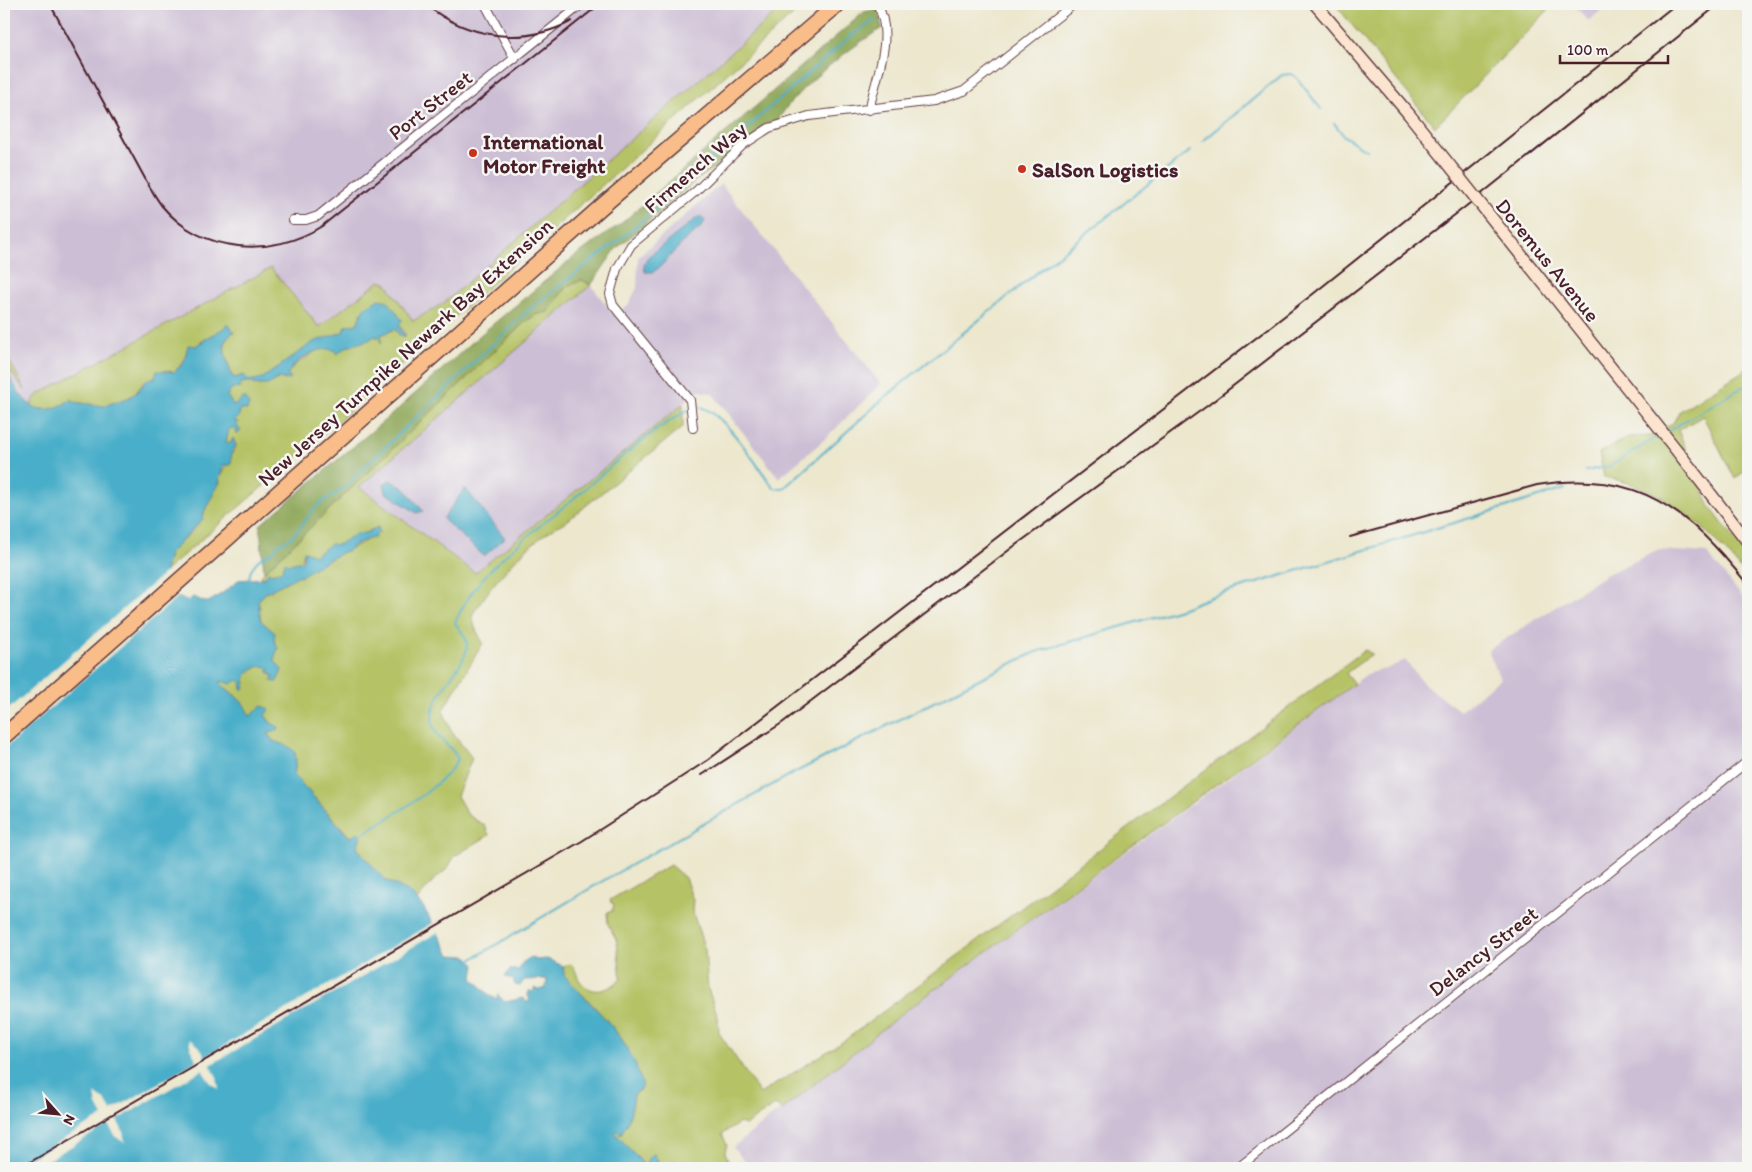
<svg xmlns="http://www.w3.org/2000/svg" width="1752" height="1172" viewBox="0 0 1752 1172" font-family="Itim,sans-serif">
  <style>
    .industrial { fill: #ccbed4 }
    .green { fill: #b5c366; stroke: #807148 }
    .forest { fill: #90a95b; stroke: #6d6443 }
    .water { fill: #4aaec9; stroke: #4a667a }
    .pier { fill: #ece7cd }
    .lines { fill: none; stroke-linecap: round; stroke-linejoin: round }
    .stream { stroke: #4aaec9; stroke-width: 2 }
    .minor-casing { stroke: #623d43; stroke-width: 10 }
    .secondary-casing { stroke: #623d43; stroke-width: 14 }
    .motorway-casing { stroke: #623d43; stroke-width: 18 }
    .minor { stroke: #fff; stroke-width: 8 }
    .secondary { stroke: #fce5d0; stroke-width: 11 }
    .motorway { stroke: #f8bd89; stroke-width: 15 }
    .rail { stroke: #4a1f2b; stroke-width: 2 }
    .secondary-bridge-casing { stroke: #623d43; stroke-width: 14; stroke-linecap: butt }
    .secondary-bridge { stroke: #fce5d0; stroke-width: 11 }
    .poi-dot { fill: #c8321e; stroke: #f6f6f2; stroke-width: 2 }
    .labels { text-anchor: middle; dominant-baseline: central; stroke-width: 5; stroke-linejoin: round; paint-order: stroke }
    .street-label { font-size: 21px; fill: #4a1f2b; stroke: #f6f6f2 }
    .poi-label { font-size: 21px; font-weight: bold; fill: #4a1f2b; stroke: #f6f6f2; text-anchor: start }
  </style>
  <rect width="100%" height="100%" fill="#f6f6f2"/>
  <filter id="ink" filterUnits="userSpaceOnUse"><feTurbulence type="fractalNoise" baseFrequency=".02" numOctaves="2"/><feDisplacementMap in="SourceGraphic" scale="10" xChannelSelector="R" yChannelSelector="G"/><feConvolveMatrix kernelMatrix="1 2 1 2 8 2 1 2 1" color-interpolation-filters="sRGB"/></filter>
  <filter id="wash" filterUnits="userSpaceOnUse"><feTurbulence type="fractalNoise" baseFrequency=".0096" numOctaves="4" result="noise"/><feDisplacementMap in="SourceGraphic" scale="20" xChannelSelector="R" yChannelSelector="G"/><feGaussianBlur stdDeviation="1.12" result="paint"/><feColorMatrix in="noise" values="0 0 0 0 0 0 0 0 0 0 0 0 0 0 0 0 0 1.4 0 .05"/><feComposite in="paint" operator="in"/></filter>
  <g filter="url(#wash)">
    <rect width="100%" height="100%" fill="#ece7cd"/>
    <path class="industrial" d="M4 4H805L342 418 32 406 25 401 4 366Z
      M1572 4H1608L1589 21Z
      M721 184 881 384 825 439 779 478 712 393 698 391 475 573 358 487 591 285 613 314 628 305 637 288 638 257Z
      M1659 550 1707 553 1748 604V1168H750L733 1147 904 1012 1209 792 1367 674 1389 668 1405 660 1424 684 1460 711 1500 679 1488 650 1607 574Z"/>
    <path class="green" d="M786 4H805L342 418 165 571 169 554 203 519 204 512 220 482 219 479 236 446 233 439 231 443H225L229 428 237 426 234 421 239 417 240 409 234 406 227 396 231 389 241 388 240 384 244 382C258 385 267 386 279 378L286 380 288 373 295 365 317 350 351 346 375 336 380 338 381 335 395 329 399 335H406L399 325 402 320 369 306 364 308 357 324 346 326 343 332 292 358 263 378 250 381 244 375 235 378 231 375C229 360 218 347 231 333L228 325C218 333 206 337 196 346H188C185 357 184 364 174 372L166 370 143 383 136 393 128 398 103 406 74 402 72 399C59 408 47 413 32 406V402L37 395 271 268 319 327 380 281 386 283 413 321 444 303Z
      M1335 4H1554L1435 127Z
      M582 280 591 285 359 487 475 573 683 404V427L567 521C530 538 494 581 472 615L475 628 483 643 443 710 451 731 472 758 457 796 468 815 485 826 489 835 455 856 447 869 433 881 417 900 410 892 385 880 357 848 359 840 351 838 294 775C298 749 296 749 273 741L268 734 271 723 265 715 269 708H259L250 717 235 695 221 684V681L238 680 246 684 245 677C252 670 262 660 270 669L268 671 277 682 274 659 258 614 260 608 258 601 265 593 271 592 275 586 362 543 374 535 378 527 354 538 350 537C340 547 326 546 315 555L304 551 301 562 285 565 282 570 257 580 289 545 303 535 373 465 524 323 535 315 548 311 566 287Z
      M4 351 25 390C15 379 4 366 4 351Z
      M1748 368V468L1735 479 1703 416 1678 430 1710 507 1748 557V578C1708 529 1670 489 1604 477L1599 453 1628 437 1652 436 1673 423 1680 411Z
      M1365 650 1372 654 1346 673 1354 684 904 1012 782 1110 775 1105 746 1125 740 1123 722 1134 727 1145 725 1152 731 1168H692L694 1165 685 1163 680 1168H662L654 1154 645 1166 615 1133 617 1131 620 1134C629 1121 632 1111 634 1094L643 1087C628 1033 599 1014 564 975L563 966 571 964C576 968 576 975 580 981 593 997 609 990 621 979L617 941 608 924 607 913 612 911 614 905 610 900 670 865 685 878 693 900 692 910 705 950 708 989 718 1017 719 1033 760 1094 844 1041Z"/>
    <path class="forest" d="M878 9 882 28C850 48 794 89 777 122L697 180 616 249 591 285 582 280 566 287 548 312 535 315 524 323 264 572 260 525 397 410 486 330 574 257 623 222 864 12Z"/>
    <path class="water" d="M698 217H702L705 221 701 227 684 241 660 267 653 272H645L644 265 648 257Z
      M379 299 388 301 402 320 399 325 405 337 402 336 395 329 381 335V344L380 338 375 336 369 340 346 347 337 354 334 350C317 346 293 360 287 376L291 378 290 380 279 378 268 385H259L244 382 240 384 241 388 231 389 227 396 234 406 243 398H246L249 405 247 410 240 409 239 417 234 421 238 422 237 426 241 431 237 434 235 428 229 429 226 443H231L233 438 236 446 232 450 231 465H224L219 479 220 482 204 512 203 519 169 554 165 571 177 597 188 601 193 597C198 598 203 603 208 602 213 600 236 584 238 580L265 578 268 572 272 574 282 570 285 562 288 564 303 561 304 551 315 555 331 544 338 545 350 537H353L355 534 366 533 378 527 379 533 375 535V538C368 538 352 545 348 551L343 552 315 567 300 577V575L265 593 258 601 261 621 275 633 274 640 278 648 274 659 282 670 277 682 271 681 274 676 267 671 270 669C264 663 249 668 246 676 244 680 246 684 244 689H241L242 684 238 680 231 684 221 681V684L243 703 250 716 262 706 270 709 265 715 271 723 279 727 278 730 268 734 273 741C297 749 298 749 294 775L350 838 358 832 361 835 357 848 385 880 410 892 424 908 450 955 467 956 475 965 473 978 490 996 497 999 498 995 505 1002 523 998 527 1002 530 1001 527 994 530 990 532 993 535 988 539 990 546 988 547 979 524 980 520 986 515 985 513 979 505 977 510 970H519L522 963 531 957 536 960 547 959 563 966 564 975C600 1016 628 1032 643 1087L634 1094C632 1111 629 1121 621 1134L617 1131 615 1133 645 1166 649 1157 654 1154 662 1168H4V366C21 398 33 425 72 399L74 402 103 406 128 398 136 393 148 379 155 378 157 371 174 372 184 363 188 345 196 346C207 337 219 333 228 324L234 332C216 343 228 359 231 375L235 378 244 375 250 381 263 378 313 342 343 332 346 326 357 324 364 308Z
      M390 480 405 489 423 511 417 513 386 493 384 484Z
      M465 488 505 538 484 556 443 519Z"/>
    <path class="pier" d="M167 571 180 595 4 749V713Z
      M435 922 440 931 210 1065 217 1077 219 1089 210 1082 202 1070 117 1120 123 1132 125 1143 116 1137 108 1125 34 1168H14L103 1116 97 1105 95 1094 105 1100 111 1111 197 1061 191 1050 189 1039 199 1046 205 1057Z"/>
    <g class="lines">
      <path class="stream" d="M890 8 895 4
        M1334 123 1344 136 1366 150
        M1203 141 1282 75 1291 74 1296 77 1321 109
        M694 407C719 402 759 470 774 488L783 489 883 399 1035 274 1190 151
        M1666 432 1748 384
        M1586 471 1610 466 1660 435
        M249 580C250 565 259 557 273 552 279 541 281 544 290 538 302 529 309 510 322 502 335 494 347 489 355 476L531 308 628 233 852 35 875 20
        M361 835C391 815 441 790 458 759 453 747 436 739 433 726 425 692 475 663 466 639 464 634 458 628 455 623 477 568 535 532 579 494 613 465 648 432 688 410
        M469 961 601 882 788 776 981 678 1036 652 1183 608 1211 597 1565 489"/>
    </g>
  </g>
  <g filter="url(#ink)">
    <g class="lines">
      <defs>
        <path id="minor" d="M485 4 515 59
          M869 110C876 77 895 35 877 4
          M293 220H306L318 216 582 4
          M693 428 690 400 613 305 610 294 617 269 631 245 695 192 743 145 769 128 809 116 934 101 964 91 1074 4
          M1238 1168 1748 761"/>
        <path id="secondary" d="M1315 4 1408 113
          M1678 452 1748 542"/>
        <path id="motorway" d="M4 736 601 207 838 4"/>
      </defs>
      <use href="#minor" class="minor-casing"/>
      <use href="#secondary" class="secondary-casing"/>
      <use href="#motorway" class="motorway-casing"/>
      <use href="#minor" class="minor"/>
      <use href="#secondary" class="secondary"/>
      <use href="#motorway" class="motorway"/>
      <path class="rail" d="M50 4 148 184C152 191 157 200 162 206 202 254 272 258 322 226L600 4
        M425 4C467 38 523 47 572 21
        M526 4 551 6 573 4
        M1350 537 1537 485C1639 469 1688 510 1748 585
        M702 775 782 723 1013 547 1207 406 1465 207 1719 4
        M20 1168 582 841 708 760 1313 294 1676 4"/>
      <defs>
        <path id="secondary-bridge" d="M1408 113 1678 452"/>
      </defs>
      <use href="#secondary-bridge" class="secondary-bridge-casing"/>
      <use href="#secondary-bridge" class="secondary-bridge"/>
    </g>
  </g>
  <g class="poi-dot">
    <circle cx="473" cy="153" r="5"/>
    <circle cx="1022" cy="169" r="5"/>
  </g>
  <g class="labels">
    <g class="street-label">
      <text transform="translate(430 105) rotate(-38)">Port Street</text>
      <text transform="translate(695 167) rotate(-41)">Firmench Way</text>
      <text transform="translate(1548 260) rotate(51)">Doremus Avenue</text>
      <text transform="translate(405 352) rotate(-42)">New Jersey Turnpike Newark Bay Extension</text>
      <text transform="translate(1483 951) rotate(-38)">Delancy Street</text>
    </g>
    <g class="poi-label">
      <text x="483" y="141">International<tspan x="483" dy="24">Motor Freight</tspan></text>
      <text x="1032" y="169">SalSon Logistics</text>
    </g>
  </g>
  <rect width="1752" height="1172" fill="none" stroke="#f6f6f2" stroke-width="20"/>
  <g transform="translate(58 1114) rotate(117)" stroke="#f6f6f2" stroke-width="4" paint-order="stroke">
  <path d="M0-4L9 19L0 12L-9 19Z" fill="#4a1f2b"/>
  <text y="-8" font-size="14" font-weight="bold" text-anchor="middle" fill="#4a1f2b">N</text>
  </g>
  <path d="M1560 55v8h108v-8" fill="none" stroke="#4a1f2b" stroke-width="2.5"/>
  <text x="1567" y="55" font-size="15" fill="#4a1f2b" stroke="#f6f6f2" stroke-width="4" paint-order="stroke">100 m</text>
</svg>
